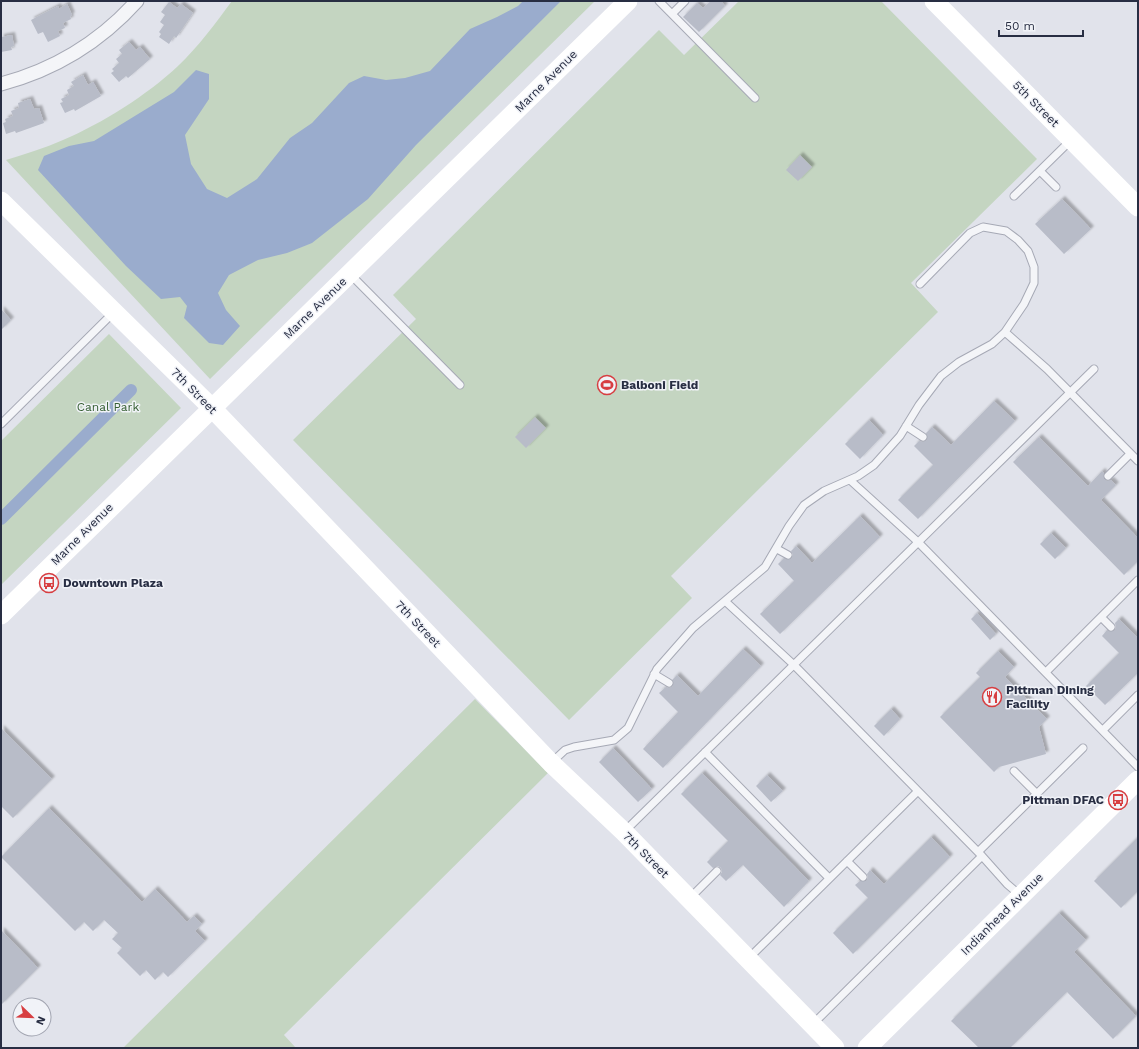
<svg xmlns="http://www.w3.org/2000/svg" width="1139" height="1049" viewBox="0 0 1139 1049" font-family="'Work Sans',sans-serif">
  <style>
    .green { fill: #c4d5c1 }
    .water { fill: #9aaccd }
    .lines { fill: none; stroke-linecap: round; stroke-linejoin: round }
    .canal { stroke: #9aaccd; stroke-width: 12 }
    .building { fill: #b8bcc8; filter: url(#shadow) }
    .lane-casing { stroke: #a6a9b5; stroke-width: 9 }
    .street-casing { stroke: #a6a9b5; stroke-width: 15 }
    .lane { stroke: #f4f5f8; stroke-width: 7 }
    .street { stroke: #f4f5f8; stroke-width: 13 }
    .secondary { stroke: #fff; stroke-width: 19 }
    .labels { text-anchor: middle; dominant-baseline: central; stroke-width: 3; stroke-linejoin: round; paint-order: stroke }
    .street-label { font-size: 12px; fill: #282e43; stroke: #f1f3f8 }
    .poi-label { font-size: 12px; font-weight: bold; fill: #282e43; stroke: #f1f3f8; text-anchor: start }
    .park-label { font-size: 12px; fill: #376034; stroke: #f1f3f8 }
  </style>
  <defs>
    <filter id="shadow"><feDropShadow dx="3" dy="-3" stdDeviation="1" flood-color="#0004"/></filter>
  </defs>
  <rect width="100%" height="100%" fill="#e1e3eb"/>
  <path class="green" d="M232 1H595L210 379 6 160C25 154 45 148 63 140 103 123 147 95 178 66 198 47 215 24 232 1Z
    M739 1H881L1037 159 911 283 938 312 671 576 692 598 569 720 293 440 416 319 393 295 659 30 684 55Z
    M109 334 181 408 1 585V441Z
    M475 699 548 773 284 1035 296 1048H123Z"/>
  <path class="water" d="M523 1H561L416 145 368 199 312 243 287 253 258 260 229 275 218 293 226 310 240 326 223 345 209 343 184 318 187 306 180 297 161 299 126 266 38 170 44 156 69 146 94 141 174 92 196 70 209 74V99L185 135 191 164 207 189 227 198 257 179 290 138 312 123 349 83 364 76 386 80 405 78 430 71 470 29 497 17 518 6Z"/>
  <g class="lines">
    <path class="canal" d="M1 519 131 390"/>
  </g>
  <path class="building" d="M711 1H721L725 6 699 32 683 17 697 3 703 8Z
    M169 2 177 8 181 4 193 13 176 38 174 36 169 44 159 37 161 34 159 32 164 25 160 22 165 15 161 12Z
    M67 4 72 15 70 16 71 19 63 23 65 28 58 31 60 36 48 42 43 32 38 34 31 20 58 6 59 9Z
    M12 35 14 46 11 47 12 50 1 52V37Z
    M129 42 136 50 140 47 150 59 128 78 126 76 119 82 111 73 114 71 112 69 119 63 116 59 122 54 119 50Z
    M83 75 88 85 93 82 101 96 75 111 74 109 65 113 60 103 63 102 61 99 69 95 67 90 74 86 71 82Z
    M30 99 34 109 39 108 44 123 16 133 15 131 6 134 3 123 6 122 5 119 13 116 11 111 19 108 18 103Z
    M800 155 812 167 798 181 786 170Z
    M1062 199 1091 229 1064 254 1035 224Z
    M1 309 11 320 1 330Z
    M994 401 1015 421 918 519 898 500 933 465 914 446 919 441 923 442 927 440 926 433 932 427 951 445Z
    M535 417 546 428 526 448 515 437Z
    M869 420 883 435 860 459 845 444Z
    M1039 437 1088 486 1102 471 1104 473V479L1107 481 1111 480 1116 485 1101 500 1138 538V561L1124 575 1013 462Z
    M860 516 880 537 780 634 760 614 794 581 778 564 784 558 791 559 793 555 791 551 796 546 812 563Z
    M1051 533 1066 548 1055 559 1040 544Z
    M977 613 996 634 990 640 971 619Z
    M1119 619 1138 638V673L1105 705 1086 686 1119 653 1102 636 1107 630 1114 631 1116 628 1115 623Z
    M743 649 761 666 663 768 643 749 678 712 659 693 666 687 669 688 673 686 672 680 677 675 698 696Z
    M998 651 1014 667 1005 677 1047 719 1039 727 1046 754 999 767 994 772 940 717 980 677 976 673Z
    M891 709 900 719 884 736 874 726Z
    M1 728 52 779 13 818 1 806Z
    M613 748 652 789 638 802 599 762Z
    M702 773 809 881 784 907 743 865 726 881 720 875 722 872 721 868 718 866 713 868 707 862 728 841 681 794Z
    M767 775 783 791 771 802 756 786Z
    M49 808 142 902 155 889 187 922 194 916 202 924 195 931 205 941 168 977 163 972 155 980 146 970 140 976 117 953 122 948 112 939 118 933 104 920 93 931 84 922 75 931 1 857Z
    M931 837 950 857 853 954 833 933 868 898 855 885 860 881H866L868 878 867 874 870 870 884 884Z
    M1138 837V891L1121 908 1094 881Z
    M1059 913 1086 940 1074 952 1136 1016 1113 1039 1067 992 1010 1048H979L951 1021Z
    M1 930 38 968 1 1005Z"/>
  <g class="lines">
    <defs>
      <path id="lane" d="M659 1 755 98
        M672 14 685 1
        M1040 171 1056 187
        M1014 196 1071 140
        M350 274 460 385
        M1005 332 1047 369 1138 461
        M1 424 114 312
        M906 426 923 437
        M1108 476 1130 454
        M850 480 918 542 1138 767
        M777 549 788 555
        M725 601 794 665 982 856 1007 884 1020 895
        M1101 617 1111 627
        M1046 672 1138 580
        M654 674 669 683
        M1103 730 1138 695
        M705 752 829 878
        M551 763 565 750 574 747 614 740 628 728 657 669 693 628 765 567 789 526 804 505 824 491 858 476 874 465 900 436 919 405 941 376 959 362 992 344 1005 332 1024 304 1034 283V267L1028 251 1018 240 1006 231 983 227 970 233 920 284
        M1014 771 1037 794
        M624 832 1094 369
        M978 852 1083 748
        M847 861 863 877
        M690 898 717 871
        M749 958 918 791
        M813 1024 982 856"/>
      <path id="street" d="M1 84C54 70 101 41 137 1"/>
    </defs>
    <use href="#lane" class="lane-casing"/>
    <use href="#street" class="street-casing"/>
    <use href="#lane" class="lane"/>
    <use href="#street" class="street"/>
    <path class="secondary" d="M934 1 1138 207
      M1 201 211 407 551 763 624 832 835 1048
      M1 615 628 1
      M867 1048 1138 780"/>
  </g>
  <defs>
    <symbol id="stadium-ring" viewBox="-11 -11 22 22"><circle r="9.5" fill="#f1f3f8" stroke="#d73e41" stroke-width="1.5"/><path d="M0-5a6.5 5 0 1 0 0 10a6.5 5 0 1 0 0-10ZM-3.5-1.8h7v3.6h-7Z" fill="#d73e41"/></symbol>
    <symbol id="bus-ring" viewBox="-11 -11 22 22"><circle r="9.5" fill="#f1f3f8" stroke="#d73e41" stroke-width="1.5"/><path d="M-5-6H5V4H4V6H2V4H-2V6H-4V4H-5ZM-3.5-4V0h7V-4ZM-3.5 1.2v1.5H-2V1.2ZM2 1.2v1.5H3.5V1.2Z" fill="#d73e41"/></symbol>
    <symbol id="restaurant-ring" viewBox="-11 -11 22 22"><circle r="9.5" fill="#f1f3f8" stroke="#d73e41" stroke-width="1.5"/><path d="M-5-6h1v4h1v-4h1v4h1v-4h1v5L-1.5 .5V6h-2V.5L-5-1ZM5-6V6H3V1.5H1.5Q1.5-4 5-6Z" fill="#d73e41"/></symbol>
  </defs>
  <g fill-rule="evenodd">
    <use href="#stadium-ring" x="596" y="374" width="22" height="22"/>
    <use href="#bus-ring" x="38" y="572" width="22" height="22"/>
    <use href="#restaurant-ring" x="981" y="686" width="22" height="22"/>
    <use href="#bus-ring" x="1107" y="789" width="22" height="22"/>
  </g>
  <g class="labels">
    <g class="street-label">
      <text transform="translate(546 81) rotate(-45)">Marne Avenue</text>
      <text transform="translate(1036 104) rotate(45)">5th Street</text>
      <text transform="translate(315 308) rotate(-44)">Marne Avenue</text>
      <text transform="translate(194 391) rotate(45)">7th Street</text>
      <text transform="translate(82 534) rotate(-45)">Marne Avenue</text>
      <text transform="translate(418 624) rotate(46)">7th Street</text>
      <text transform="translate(646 855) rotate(45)">7th Street</text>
      <text transform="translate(1002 914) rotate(-45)">Indianhead Avenue</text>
    </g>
    <g class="poi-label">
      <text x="621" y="385">Balboni Field</text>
      <text x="63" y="583">Downtown Plaza</text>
      <text x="1006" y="690">Pittman Dining<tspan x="1006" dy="14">Facility</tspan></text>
      <text x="1104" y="800" text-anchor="end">Pittman DFAC</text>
    </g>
    <g class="park-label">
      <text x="108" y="407">Canal Park</text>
    </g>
  </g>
  <rect width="1139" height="1049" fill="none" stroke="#282e43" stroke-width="4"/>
  <g transform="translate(32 1017) rotate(113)"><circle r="19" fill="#f1f3f8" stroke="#a1a4b0"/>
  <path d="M0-3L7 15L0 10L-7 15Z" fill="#d73e41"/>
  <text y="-6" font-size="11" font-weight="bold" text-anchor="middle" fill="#282e43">N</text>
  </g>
  <path d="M999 30v6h84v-6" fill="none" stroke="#282e43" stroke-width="2"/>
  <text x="1005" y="30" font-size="12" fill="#282e43" stroke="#f1f3f8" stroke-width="3" paint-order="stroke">50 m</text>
</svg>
